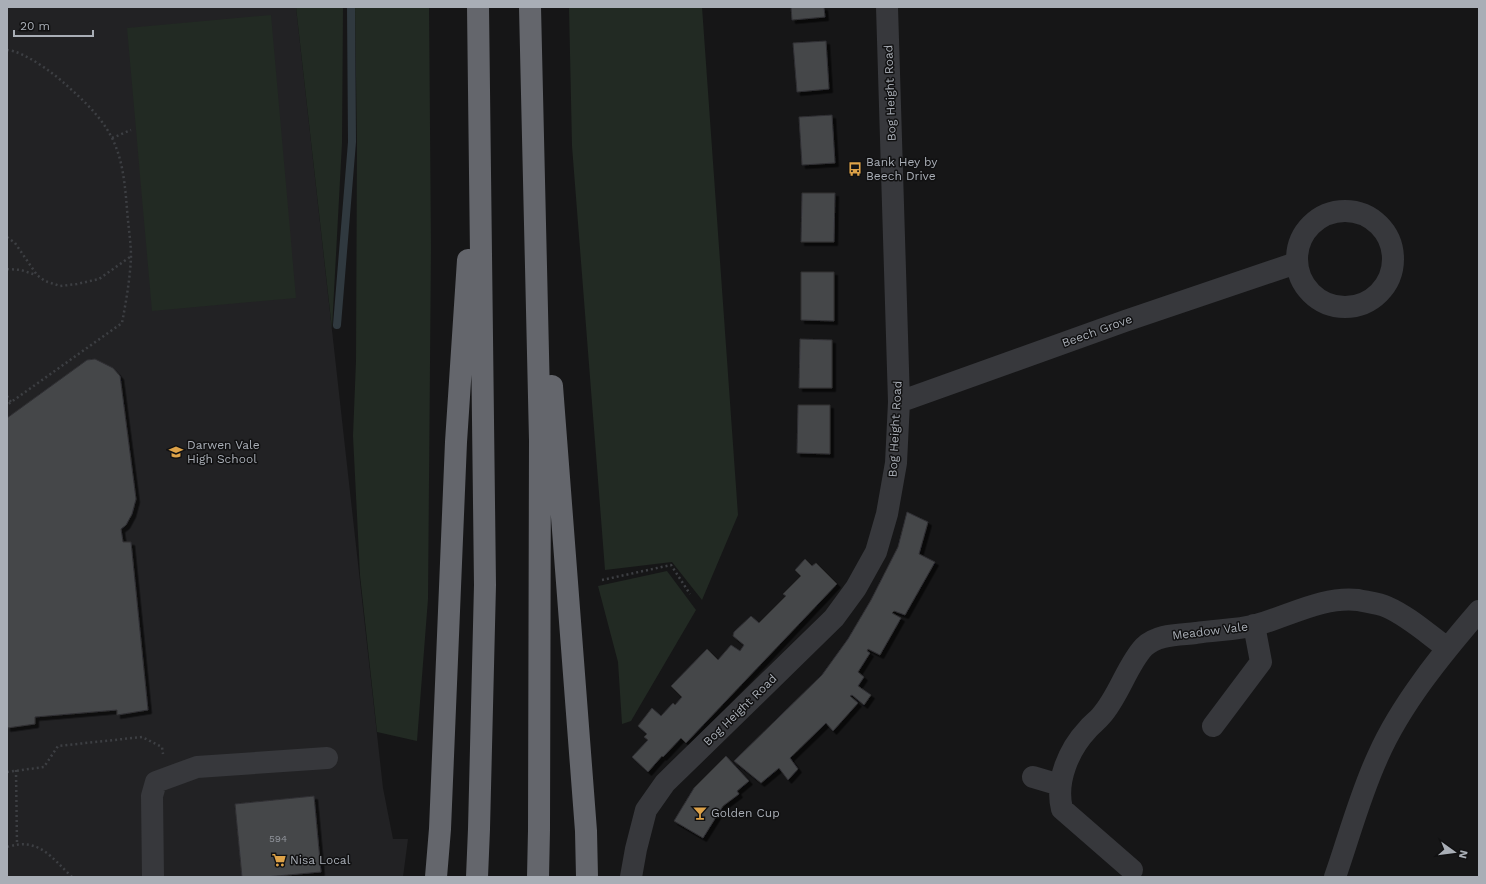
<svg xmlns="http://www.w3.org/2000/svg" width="1486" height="884" viewBox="0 0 1486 884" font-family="'Work Sans',sans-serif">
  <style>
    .built { fill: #222224 }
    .green { fill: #222a23 }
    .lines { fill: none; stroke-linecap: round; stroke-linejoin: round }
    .stream { stroke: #30393f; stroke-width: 8 }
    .building { fill: #45464a; stroke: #303033; filter: url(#shadow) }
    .path { stroke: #3d3f43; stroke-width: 2.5; stroke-dasharray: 2 3; stroke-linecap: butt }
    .minor { stroke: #37383c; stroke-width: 22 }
    .highway { stroke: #64666c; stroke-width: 22 }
    .labels { text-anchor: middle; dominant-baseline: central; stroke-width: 3; stroke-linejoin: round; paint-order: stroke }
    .number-label { font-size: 10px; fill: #90949b }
    .street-label { font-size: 12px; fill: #a9aeb6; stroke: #111112 }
    .poi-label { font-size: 12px; fill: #a9aeb6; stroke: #111112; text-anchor: start }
  </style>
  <defs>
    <filter id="shadow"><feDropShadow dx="3.5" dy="3.5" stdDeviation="0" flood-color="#0009"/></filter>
  </defs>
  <rect width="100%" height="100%" fill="#161617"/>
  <path class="built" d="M7 7H296L383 788 393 839H408L403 877H7Z"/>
  <path class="green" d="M296 7H343L342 143 332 329Z
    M355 7H429L431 247 428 599 417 741 377 732 360 575 353 436 356 361 357 145Z
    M569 7H702L738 515 702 600 672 562 605 570 572 146Z
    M271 15 296 298 152 311 127 28Z
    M667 571 696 610 631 721 622 724 618 662 598 586Z"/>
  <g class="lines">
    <path class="stream" d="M337 325 352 142 351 7"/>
  </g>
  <path class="building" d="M791 7H824L825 17 792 20Z
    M826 41 829 89 797 92 793 43Z
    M832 115 835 163 802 165 799 117Z
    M802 193H835L834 242H801Z
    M801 272H834V321L801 320Z
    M800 339 832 340V388H799Z
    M95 359 113 368 120 376 136 499 132 514 126 525 121 529 123 542H131L148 710 117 715V710L35 717V724L7 728V418L87 360Z
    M798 405H830V454L797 453Z
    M907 512 928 522 919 554 935 562 905 615 894 611 892 613 901 618 880 655 868 649 867 651 870 653 858 672 864 677 858 686 871 695 864 705 852 695 850 696 858 703 833 731 826 723 790 758 798 769 788 780 779 768 761 783 734 761 822 675 848 639 871 600 898 547Z
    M805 559 812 566 816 563 837 584 686 743 681 738 663 757 662 756 648 772 632 757 648 740 644 737 647 734 638 726 652 708 661 716 673 703 675 705 682 697 671 686 707 649 718 660 731 645 740 651 744 645 733 636 734 632 751 616 759 623 786 596 783 594 801 576 795 570Z
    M726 756 749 781 737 791 739 794 723 806 703 838 674 821 694 788Z
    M314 796 321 872 265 877H242L235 804Z"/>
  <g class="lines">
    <path class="path" d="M7 50C23 51 52 72 64 83 83 100 100 115 112 138 123 160 125 185 127 209 128 225 131 241 131 257 130 279 126 302 122 323L7 405
      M112 138 131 130
      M7 237 15 243 37 275 45 281 60 286 77 284 99 279 130 257
      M7 269 21 270 36 275
      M7 396 11 402
      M602 580 671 565 690 594
      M16 770 17 844
      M7 772 44 767 58 746 142 737 162 747 163 754
      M7 847C39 837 51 857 72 877"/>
    <path class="minor" d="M1297 259a48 48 0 1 1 96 0a48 48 0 1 1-96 0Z
      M899 402 1125 321 1296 263
      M1213 726 1261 662 1254 625
      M1033 777 1060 785
      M1132 870 1062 809C1055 781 1069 749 1088 729 1092 724 1097 721 1101 716 1119 696 1127 665 1144 647 1157 634 1179 635 1196 633 1214 630 1238 630 1256 625 1289 616 1323 596 1358 600 1367 602 1379 603 1387 607 1408 616 1429 635 1447 648
      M153 877 152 796 156 782 197 767 327 758
      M631 877 636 849 646 810 665 783 834 618 856 588 876 552 887 514 896 463 899 402 887 7
      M1335 877C1349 837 1360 795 1378 756 1401 704 1442 654 1479 611"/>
    <path class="highway" d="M530 7 540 440 539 830 538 877
      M552 386 586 831 587 877
      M436 877 440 829 456 442 468 260
      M477 877 479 829 485 585 478 7"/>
  </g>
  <defs>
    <symbol id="bus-bare" viewBox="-9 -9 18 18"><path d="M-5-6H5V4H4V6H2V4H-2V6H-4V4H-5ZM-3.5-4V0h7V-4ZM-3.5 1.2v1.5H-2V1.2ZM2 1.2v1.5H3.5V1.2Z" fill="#dda248" stroke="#111112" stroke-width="2.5" paint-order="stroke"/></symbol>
    <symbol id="school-bare" viewBox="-9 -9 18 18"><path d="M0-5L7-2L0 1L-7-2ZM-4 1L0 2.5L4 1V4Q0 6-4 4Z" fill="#dda248" stroke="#111112" stroke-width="2.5" paint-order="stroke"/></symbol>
    <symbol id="bar-bare" viewBox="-9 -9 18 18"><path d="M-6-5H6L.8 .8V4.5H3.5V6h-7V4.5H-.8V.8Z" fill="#dda248" stroke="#111112" stroke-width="2.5" paint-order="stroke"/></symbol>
    <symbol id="supermarket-bare" viewBox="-9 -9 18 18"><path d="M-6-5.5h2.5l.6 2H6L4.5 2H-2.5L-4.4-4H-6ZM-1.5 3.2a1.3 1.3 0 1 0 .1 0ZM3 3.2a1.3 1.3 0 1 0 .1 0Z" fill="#dda248" stroke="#111112" stroke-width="2.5" paint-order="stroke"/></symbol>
  </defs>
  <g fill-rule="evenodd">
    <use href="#bus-bare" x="845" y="159" width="20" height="20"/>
    <use href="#school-bare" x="166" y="442" width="20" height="20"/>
    <use href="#bar-bare" x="690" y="803" width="20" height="20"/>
    <use href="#supermarket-bare" x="269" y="850" width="20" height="20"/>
  </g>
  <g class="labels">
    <g class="number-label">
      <text x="278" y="838">594</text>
    </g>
    <g class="street-label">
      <text transform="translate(890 93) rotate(-92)">Bog Height Road</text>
      <text transform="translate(1097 331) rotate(-20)">Beech Grove</text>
      <text transform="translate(895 429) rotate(-87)">Bog Height Road</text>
      <text transform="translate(1210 631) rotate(-7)">Meadow Vale</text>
      <text transform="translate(740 710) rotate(-44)">Bog Height Road</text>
    </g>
    <g class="poi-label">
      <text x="866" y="162">Bank Hey by<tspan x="866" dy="14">Beech Drive</tspan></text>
      <text x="187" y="445">Darwen Vale<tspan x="187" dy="14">High School</tspan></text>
      <text x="711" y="813">Golden Cup</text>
      <text x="290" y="860">Nisa Local</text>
    </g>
  </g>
  <rect width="1486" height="884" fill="none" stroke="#a9aeb6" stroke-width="16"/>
  <g transform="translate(1454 852) rotate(104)" stroke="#111112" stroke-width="3" paint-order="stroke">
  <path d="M0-3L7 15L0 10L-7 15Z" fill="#a9aeb6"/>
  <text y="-6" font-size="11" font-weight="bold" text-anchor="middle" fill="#a9aeb6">N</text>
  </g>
  <path d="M14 30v6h79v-6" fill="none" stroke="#a9aeb6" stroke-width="2"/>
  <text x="20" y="30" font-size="12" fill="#a9aeb6" stroke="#111112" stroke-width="3" paint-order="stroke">20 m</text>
</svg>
